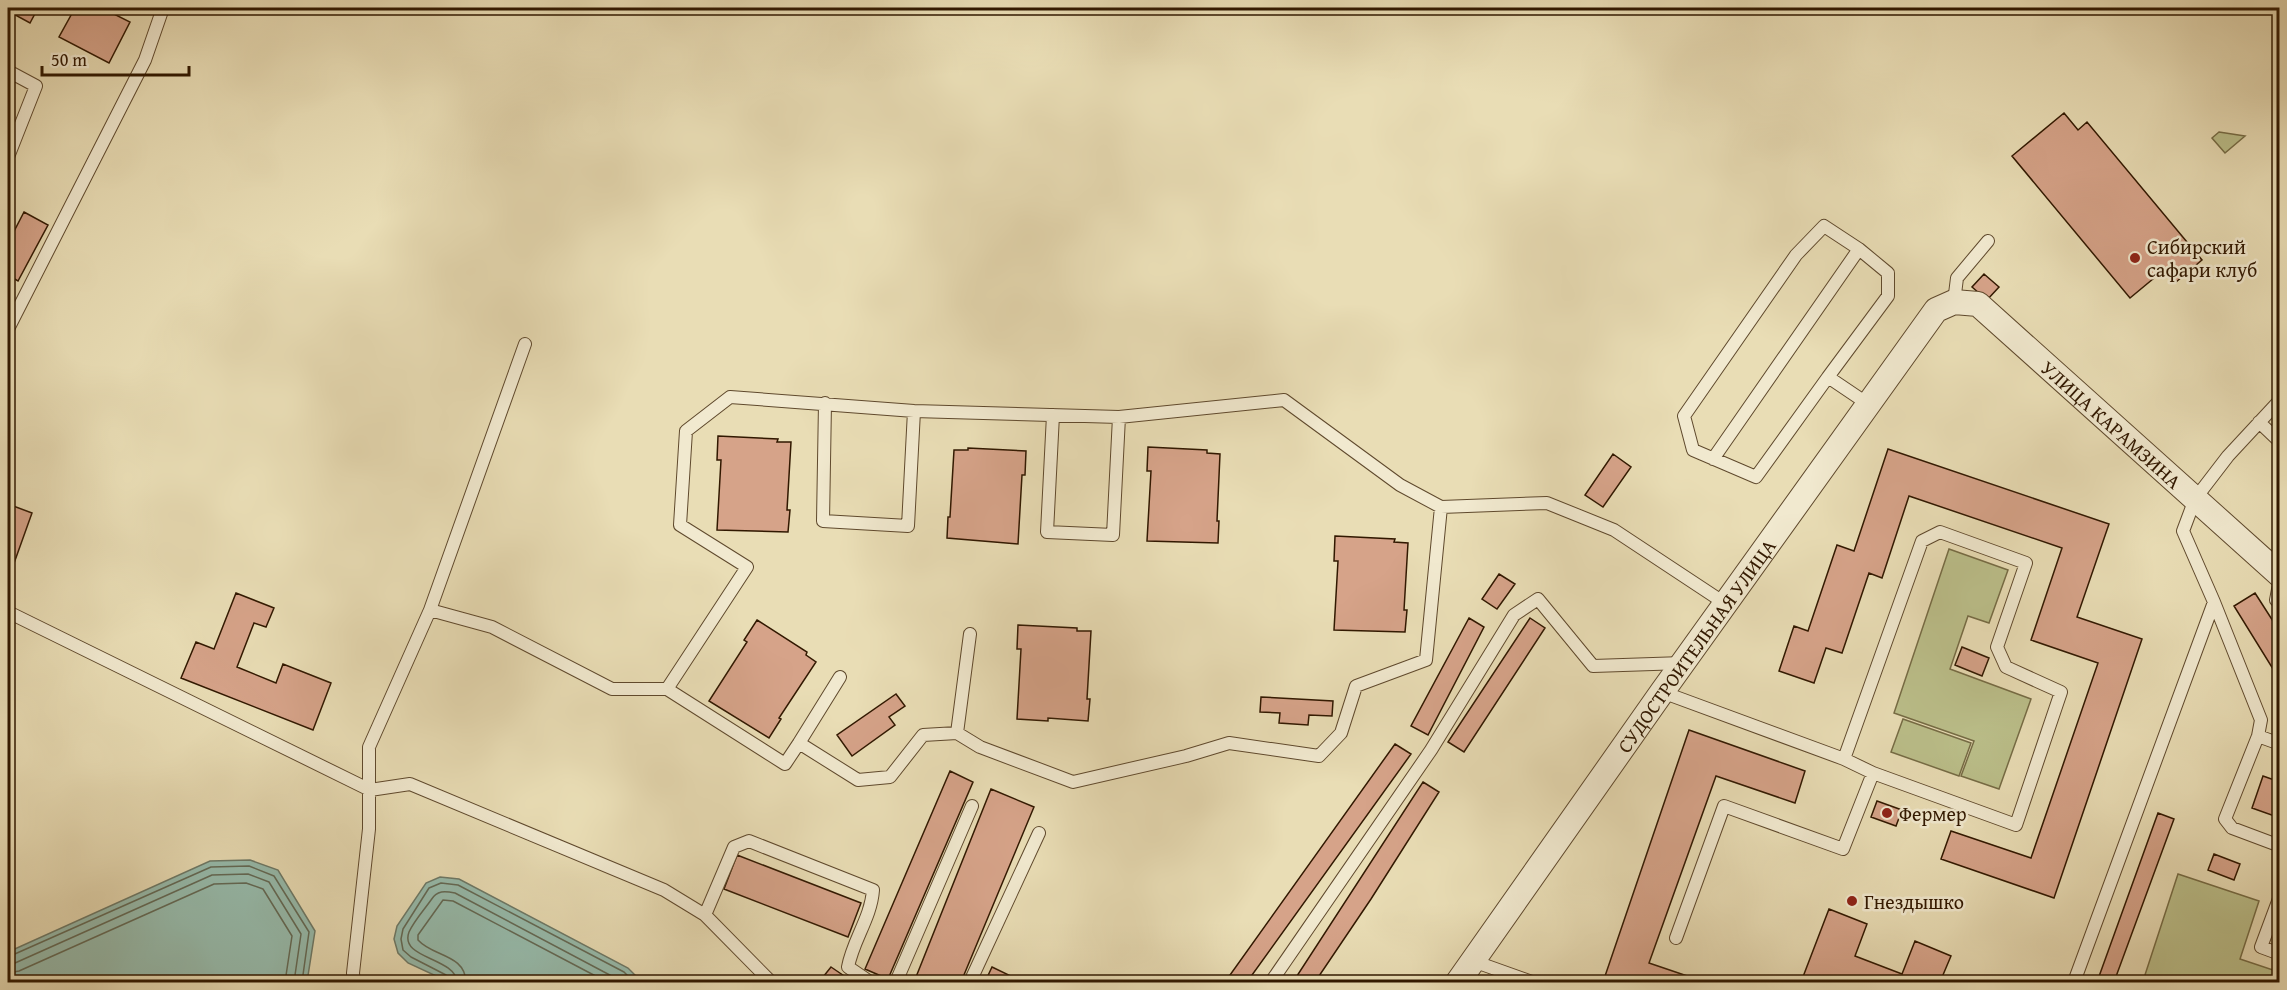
<svg xmlns="http://www.w3.org/2000/svg" width="2287" height="990" viewBox="0 0 2287 990" font-family="'Gentium Book Plus',serif">
  <style>
    .green { fill: #bbbf8a; stroke: #766c45; stroke-width: 1.5 }
    .water { fill: #97bcad; stroke: #6e7a68; stroke-width: 1.5 }
    .lines { fill: none; stroke-linecap: round; stroke-linejoin: round }
    .shore { stroke: #646a56; stroke-width: 1.5 }
    .building { fill: #d6a389; stroke: #311800; stroke-width: 1.5 }
    .lane-casing { stroke: #5f492d; stroke-width: 14 }
    .street-casing { stroke: #5f492d; stroke-width: 26 }
    .lane { stroke: #f1e9cf; stroke-width: 12 }
    .street { stroke: #f1e9cf; stroke-width: 24 }
    .poi-dot { fill: #8f2418; stroke: #f1e9cf; stroke-width: 2 }
    .labels { text-anchor: middle; dominant-baseline: central; stroke-width: 5; stroke-linejoin: round; paint-order: stroke }
    .poi-label { font-size: 20px; fill: #311800; stroke: #f1e9cf; text-anchor: start }
    .street-label { font-size: 20px; fill: #311800; stroke: #f1e9cf }
  </style>
  <rect width="100%" height="100%" fill="#e9ddb5"/>
  <filter id="stains"><feTurbulence type="fractalNoise" baseFrequency=".00333" numOctaves="4"/><feColorMatrix values="0 0 0 0 .2 0 0 0 0 .09 0 0 0 0 .02 0 0 0 .5 -.17"/></filter>
  <radialGradient id="worn" r=".72"><stop offset=".6" stop-color="#630" stop-opacity="0"/><stop offset="1" stop-color="#630" stop-opacity=".3"/></radialGradient>
  <path class="green" d="M2219 132 2245 136 2225 153 2212 138Z
    M1949 549 2008 570 1989 623 1968 616 1950 669 2031 699 1999 789 1961 776 1974 741 1894 713Z
    M1903 719 1971 743 1959 776 1891 752Z
    M2178 874 2259 901 2240 959 2279 972V982L2143 981Z"/>
  <path class="water" d="M250 860 278 870 315 931 307 982H8V952L210 861Z
    M440 877 459 879 628 968 642 982H449L408 963 398 953 394 939 397 926 426 883Z"/>
  <g class="lines">
    <path class="shore" d="M8 957 211 867 249 866 274 876 309 932 302 982
      M8 964 15 963 212 875 248 874 269 882 301 934 294 982
      M8 973 19 971 214 884 246 883 263 889 292 936 285 982
      M449 982 446 975 411 957 403 950 401 939 403 929 429 888 441 883 458 885 624 972 634 982
      M457 982C455 957 399 959 409 932 414 921 424 910 431 900 437 890 445 891 455 893L623 982
      M466 982C465 954 433 957 418 940V935L443 900 453 901 607 982"/>
  </g>
  <path class="building" d="M8 8H38L30 23 8 11Z
    M75 8H102L130 22 109 63 59 37Z
    M2064 113 2078 130 2087 122 2202 260 2176 282 2165 269 2130 298 2012 156Z
    M24 212 48 225 18 281 8 275V243Z
    M1984 274 1999 287 1987 300 1972 287Z
    M718 436 778 439 777 442H791L787 510H790L788 532 717 530 721 460H717Z
    M1148 447 1207 450V453L1220 454 1217 521H1219L1218 543 1147 541 1151 471H1147Z
    M968 448 1026 451 1025 475H1022L1018 544 947 538 948 517H950L954 450H968Z
    M1888 449 2109 524 2077 617 2142 639 2054 898 1941 859 1951 831 2031 858 2098 663 2031 640 2062 548 1909 496 1882 578 1869 573 1842 653 1826 648 1814 683 1779 671 1794 626 1808 631 1837 545 1854 551Z
    M1613 454 1631 467 1603 507 1585 495Z
    M8 504 32 513 13 566 8 564Z
    M1335 536 1395 539 1394 542 1408 543 1404 610H1407L1405 632 1334 630 1338 561H1334Z
    M1499 574 1515 584 1497 609 1482 599Z
    M236 593 274 608 266 627 254 623 237 667 276 683 283 664 331 683 313 730 181 678 196 642 214 649Z
    M2255 593 2280 632V665L2273 669 2234 606Z
    M1469 618 1484 627 1428 735 1411 726Z
    M1530 618 1545 628 1464 752 1448 742Z
    M757 620 807 652 806 655 816 662 779 718 781 719 769 738 709 701 747 642 744 640Z
    M1018 625 1077 628V631H1091L1087 699H1090L1088 721 1048 718V721L1017 719 1021 649H1017Z
    M1962 647 1989 658 1982 676 1955 665Z
    M896 694 905 706 889 717 895 725 852 756 837 735Z
    M1261 697 1333 701 1332 716 1309 715 1308 725 1279 723 1280 713 1260 712Z
    M1689 730 1805 771 1795 803 1716 776 1649 963 1705 982H1603Z
    M1395 744 1411 754 1247 982H1225Z
    M950 771 973 782 888 979 865 969Z
    M2263 776 2280 782V818L2252 808Z
    M1423 782 1439 792 1371 899 1315 982H1293Z
    M991 789 1034 807 961 982H914Z
    M1877 801 1902 810 1896 826 1871 817Z
    M2158 813 2174 819 2114 982H2097Z
    M2214 854 2240 864 2234 880 2208 870Z
    M737 855 861 903 848 937 724 889Z
    M1829 909 1867 924 1855 956 1902 974 1915 941 1951 956 1940 982H1859L1846 978 1844 982H1801Z
    M831 967 853 982H819Z
    M992 967 1019 980 1018 982H985Z"/>
  <g class="lines">
    <defs>
      <path id="lane" d="M8 71 36 86 8 157
        M1954 302 1957 278 1988 241
        M8 329 145 60 163 8
        M1828 377 1756 477 1693 450 1684 416 1796 255 1824 226 1859 249 1888 273V296L1828 377 1868 404
        M825 403 823 521 908 526 914 411
        M1053 415 1047 532 1113 535 1119 417
        M2259 422 2280 442
        M1713 459 1859 249
        M1441 507 1547 503 1614 530 1726 604
        M2280 579 2276 600 2280 604
        M2214 602 2261 720 2258 736
        M430 610 492 627 612 689H667L785 764 799 743 858 780 890 777 923 735 957 733 980 747 1073 782 1186 756 1229 743 1319 756 1341 733 1356 686 1426 660 1441 507 1400 485 1284 400 1119 417 914 411 730 397 686 431 680 525 747 567 667 689
        M8 612 370 790 410 784 664 890 705 915 771 982
        M1662 692 1844 759 1873 773 2016 825 2061 692 2006 667 1997 647 2026 563 1940 532 1922 541 1844 759 1873 773 1843 849 1724 806 1676 938
        M957 733 970 634
        M799 743 840 677
        M2280 744 2258 736 2225 819 2232 828 2280 846
        M2280 896 2261 947 2280 954
        M705 915 734 847 749 841 873 890C871 918 853 940 848 967L870 982
        M1473 961 1532 982
        M354 982 353 973 369 829V747L430 610 525 344
        M896 982 972 806
        M970 982 1039 833
        M1271 982 1431 750 1514 615 1538 599 1593 666 1683 663
        M2074 982 2214 602 2183 531 2195 499 2228 456 2280 400"/>
      <g id="street">
        <path id="s1" d="M1458 982 1662 692 1936 310 1954 302 1978 304 2280 575"/>
      </g>
    </defs>
    <use href="#lane" class="lane-casing"/>
    <use href="#street" class="street-casing"/>
    <use href="#lane" class="lane"/>
    <use href="#street" class="street"/>
  </g>
  <g class="poi-dot">
    <circle cx="2135" cy="258" r="6"/>
    <circle cx="1887" cy="813" r="6"/>
    <circle cx="1852" cy="901" r="6"/>
  </g>
  <g class="labels">
    <g class="poi-label">
      <text x="2147" y="246">Сибирский<tspan x="2147" dy="23">сафари клуб</tspan></text>
      <text x="1899" y="813">Фермер</text>
      <text x="1864" y="901">Гнездышко</text>
    </g>
    <g class="street-label">
      <text stroke="none"><textPath href="#s1" startOffset="1048">УЛИЦА КАРАМЗИНА</textPath></text>
      <text stroke="none"><textPath href="#s1" startOffset="412">СУДОСТРОИТЕЛЬНАЯ УЛИЦА</textPath></text>
    </g>
  </g>
  <rect width="2287" height="990" fill="none" stroke="#e9ddb5" stroke-width="30"/>
  <rect x="9" y="9" width="2269" height="972" fill="none" stroke="#311800" stroke-width="3"/>
  <rect x="15" y="15" width="2257" height="960" fill="none" stroke="#311800" stroke-width="1.5"/>
  <path d="M42 66v9h147v-9" fill="none" stroke="#311800" stroke-width="3"/>
  <text x="51" y="66" font-size="18" fill="#311800" stroke="#f1e9cf" stroke-width="4.5" paint-order="stroke">50 m</text>
  <rect width="100%" height="100%" filter="url(#stains)"/>
  <rect width="100%" height="100%" fill="url(#worn)"/>
</svg>
